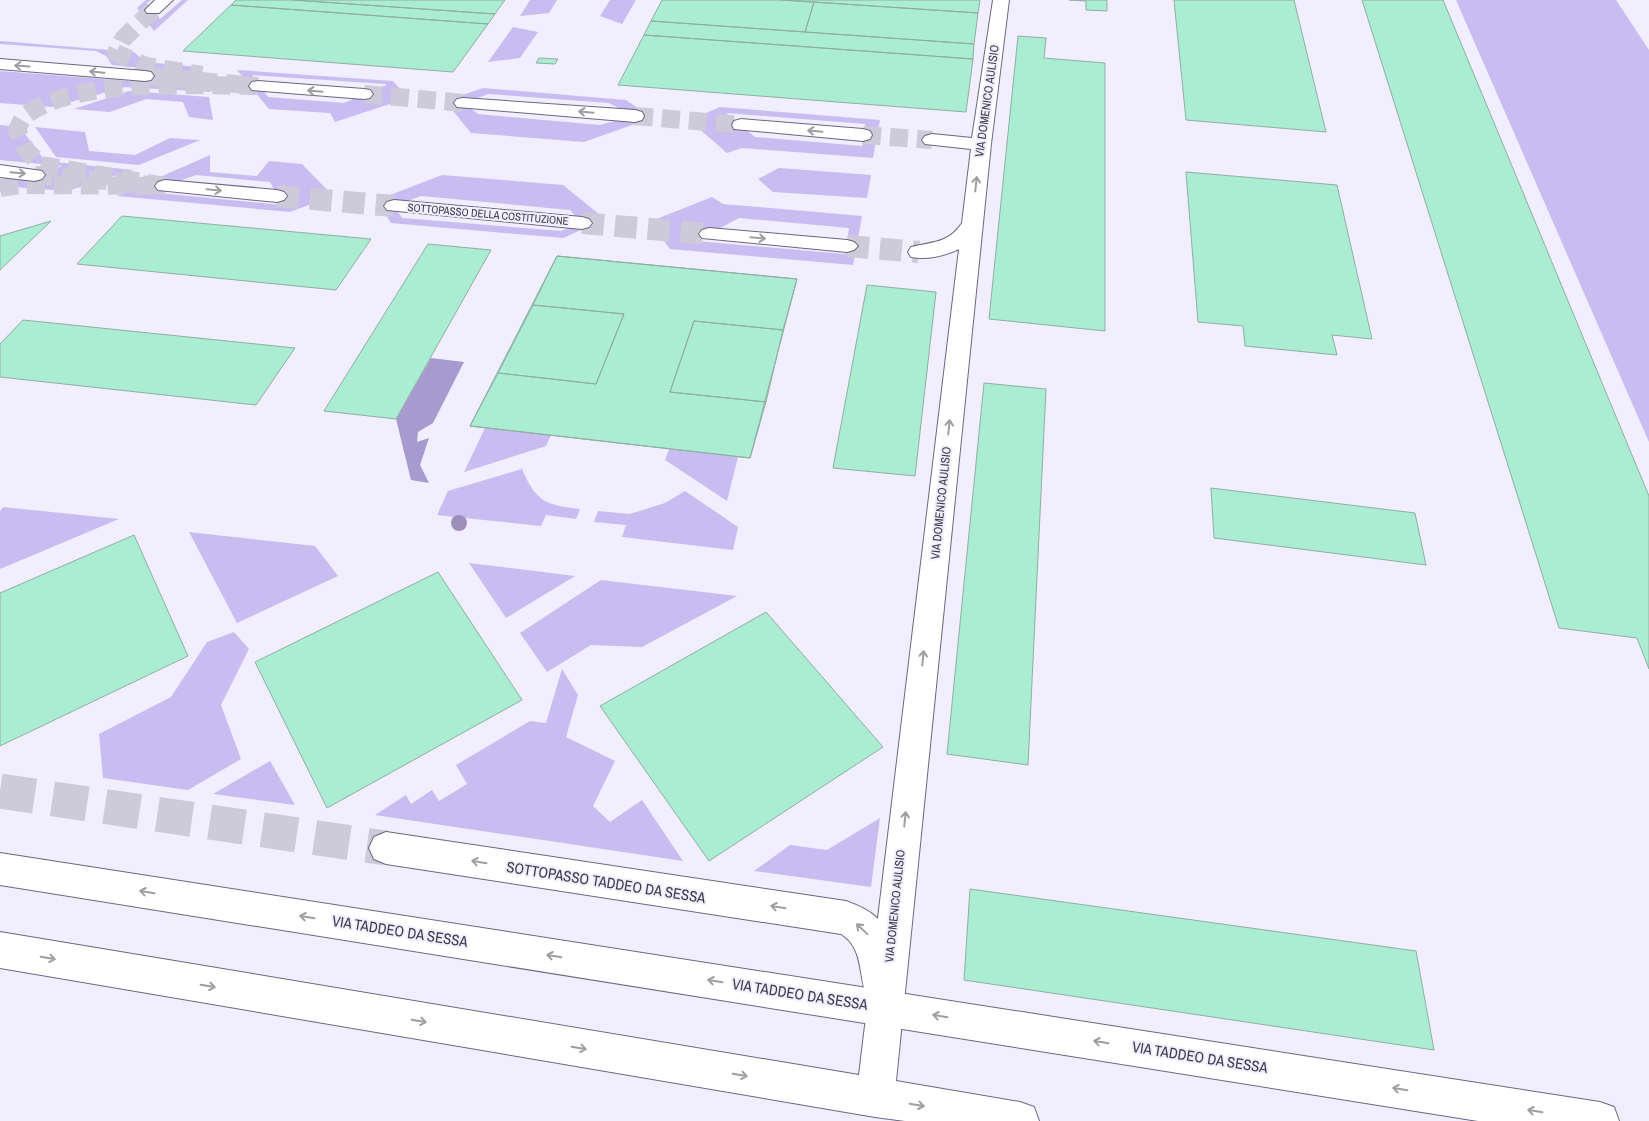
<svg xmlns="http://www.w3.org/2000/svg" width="1649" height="1121" viewBox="0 0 1649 1121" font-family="'Archivo Narrow',sans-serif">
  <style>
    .green { fill: #c9bcf1; fill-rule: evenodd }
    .water { fill: #a79ace }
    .building { fill: #abedd3; stroke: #8faea1 }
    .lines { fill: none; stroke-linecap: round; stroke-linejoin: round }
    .minor-tunnel-far1 { stroke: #cdcada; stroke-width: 18; stroke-dasharray: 18 9; stroke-linecap: butt }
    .minor-tunnel { stroke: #cdcada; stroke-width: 35; stroke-dasharray: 35 18; stroke-linecap: butt }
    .tertiary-tunnel { stroke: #cdcada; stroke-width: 18; stroke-dasharray: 18 9; stroke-linecap: butt }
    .secondary-tunnel-far1 { stroke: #cdcada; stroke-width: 18; stroke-dasharray: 18 9; stroke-linecap: butt }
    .secondary-tunnel { stroke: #cdcada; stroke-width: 22; stroke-dasharray: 22 11; stroke-linecap: butt }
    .minor-casing { stroke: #6c667f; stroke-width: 2 }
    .tertiary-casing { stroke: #6c667f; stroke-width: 2 }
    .secondary-casing { stroke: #6c667f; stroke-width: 2 }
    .minor { fill: #fff; fill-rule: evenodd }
    .tertiary { fill: #fff; fill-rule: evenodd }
    .secondary { fill: #fff; fill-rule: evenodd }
    .tree { fill: #9c8fbb }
    .oneway { stroke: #9e9da2 }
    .labels { text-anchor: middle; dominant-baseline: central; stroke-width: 4; stroke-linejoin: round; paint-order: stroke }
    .far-street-label { font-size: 11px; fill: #3d3b46; stroke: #f1eeff }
    .street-label { font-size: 12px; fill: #3d3b46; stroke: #f1eeff }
    .near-street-label { font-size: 15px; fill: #3d3b46; stroke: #f1eeff }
  </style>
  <rect width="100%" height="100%" fill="#f1eeff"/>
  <path class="green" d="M146 0H151L146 4 160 19 182 0H188L154 31 137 8Z
    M530 0H557L549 13 520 16Z
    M610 0H636L622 24 600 16Z
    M1456 0H1616L1649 50V442Z
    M513 27 538 32 520 58 488 62Z
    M0 41 134 52 145 62 198 67 211 92 125 87 53 107 0 103V71L154 83 140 68 112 65 106 56 96 51 0 44Z
    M237 70 393 81 408 98 335 122 330 113 269 109ZM252 75 386 84V85L344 103 268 97Z
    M483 88 626 100 652 118 584 142 471 133 445 101ZM489 94 609 103 634 116 600 125 478 114 463 103Z
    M129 91 209 97 213 120 189 117 183 102 146 99 110 112 74 109Z
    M720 107 880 120 873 158 742 148 727 153 689 120ZM726 113 865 124 862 146 755 137Z
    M0 125 20 127 45 161 133 170 67 191 14 187 0 192V179L15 180 63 166 0 160Z
    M35 127 85 132 89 151 135 155 170 138 200 140 139 165 56 157Z
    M210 155V172L257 176 269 161 302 164 333 196 290 212 117 196ZM196 175 270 182 282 205 148 192Z
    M779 168 871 175 867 198 773 192 758 179Z
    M442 175 563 185 605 219 563 238 391 223 377 200ZM421 196 570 210 582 223 561 231 402 218 394 206Z
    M712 197 723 204 862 216 853 265 670 249 649 222ZM739 218 849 228 845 254 696 241Z
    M485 428 551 435 546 446 464 472Z
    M669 449 738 457 727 501 665 460Z
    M522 469C536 502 546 505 580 509L576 519 546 515 541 526 437 515 448 491Z
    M685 491 738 527 733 550 622 537 626 525 594 522 598 511 630 514 665 503Z
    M3 507 119 519 0 569V511Z
    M189 532 315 546 338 576 237 623Z
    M469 563 575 576 506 618Z
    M601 580 737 596 642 647 591 645 547 672 520 633Z
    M234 632 249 649 221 705 241 759 188 790 103 778 99 734 171 697 207 642Z
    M562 669 578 695 566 737 615 761 593 806 610 822 642 800 683 861 375 815 406 795 411 804 432 790 439 801 467 784 456 765 530 721 546 723Z
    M270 761 295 805 213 794Z
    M880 818 871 887 754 871 790 845 827 850Z"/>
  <path class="water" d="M431 358 464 362 433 423 418 432 417 442 429 438 420 465 429 483 411 480 396 419Z"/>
  <path class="building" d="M236 0H293L495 14 488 24 231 5Z
    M293 0H505L495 14Z
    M662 0H781L814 2 805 32 651 21Z
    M781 0H980L978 13Z
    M1069 0H1107V11L1086 10V1Z
    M1174 0H1294L1326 132 1186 120Z
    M1362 0H1443L1649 496V669L1637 638 1559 628Z
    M814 2 978 13 974 44 805 32Z
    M231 5 488 24 453 72 183 51Z
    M651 21 805 32 974 44 973 59 644 35Z
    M644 35 973 59 966 112 618 85Z
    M1018 36 1046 38 1044 58 1105 63V331L989 319Z
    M539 58 558 59 555 64 536 63Z
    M1186 172 1337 185 1372 339 1332 335 1337 355 1245 346 1243 326 1198 322Z
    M122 216 371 239 336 290 77 264Z
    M51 221 0 270V236Z
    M428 244 491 250 396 419 324 411Z
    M557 256 797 279 750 458 470 426Z
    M557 256 797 279 783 330 694 321 670 392 766 402 750 458 470 426 498 373 596 384 624 314 533 305Z
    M867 285 936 292 915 476 833 468Z
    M533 305 624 314 596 384 498 373Z
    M23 320 295 348 256 405 0 377V344Z
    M694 321 783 330 766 402 670 392Z
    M984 383 1046 389 1028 765 947 754Z
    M1211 488 1415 513 1426 565 1214 538Z
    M134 535 188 656 0 746V593Z
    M438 572 522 700 327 808 255 662Z
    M766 612 883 747 709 861 600 706Z
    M970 889 1416 951 1434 1050 964 980Z"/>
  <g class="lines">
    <path class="minor-tunnel-far1" d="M153 10 123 39 116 53 146 66 202 75
      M165 186 41 165 26 150 17 130C19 126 21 120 24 117 70 77 199 86 258 86"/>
    <path class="minor-tunnel" d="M0 791 386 848"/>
    <path class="tertiary-tunnel" d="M0 188 20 185 165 186"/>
    <path class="secondary-tunnel-far1" d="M145 76 258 86
      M364 94 463 103
      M635 116 741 125
      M863 135 932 140
      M35 175 165 186
      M277 196 286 197"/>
    <path class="secondary-tunnel" d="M277 196 394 206
      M582 223 709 234
      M847 246 919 252"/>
    <defs>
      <path id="minor" d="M155 0H173L159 13H147L145 10Z
        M386 832 846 901C857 905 869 910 877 918 894 935 901 976 893 997L880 1002 867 997C858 975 864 948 841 934L386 864 374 859 369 848 374 837Z"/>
      <path id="tertiary" d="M0 853 1600 1102 1614 1107 1619 1121H1478L0 885Z"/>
      <path id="secondary" d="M993 0H1009L991 144 896 1081 1020 1102 1034 1107 1039 1121H905L875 1117 0 968V932L859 1075 959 249C944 256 927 260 911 257L908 252 911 247C932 242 949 243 962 223L971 149 925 144 922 140 925 136 932 134 972 138Z
        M0 59 145 71 151 72 154 76 151 80 145 81 0 69Z
        M258 81 364 89 370 90 373 94 370 98 364 99 252 90 249 86 252 82Z
        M463 98 635 110 642 112 644 116 642 120 635 122 457 107 454 103 457 99Z
        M741 119 863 129 870 131 872 135 870 139 863 141 734 129 732 125 734 121Z
        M0 165 42 171 45 175 42 179 35 181 0 177Z
        M165 180 277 190 284 192 287 196 284 200 277 202 158 190 155 186 158 182Z
        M394 200 582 217 589 219 592 223 589 227 582 229 387 210 384 206 387 202Z
        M709 228 847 240 854 242 858 246 854 250 847 252 702 238 699 234 702 230Z"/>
    </defs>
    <use href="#minor" class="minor-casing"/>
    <use href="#tertiary" class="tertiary-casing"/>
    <use href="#secondary" class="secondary-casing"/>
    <use href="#minor" class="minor"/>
    <use href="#tertiary" class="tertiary"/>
    <use href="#secondary" class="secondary"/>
  </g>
  <circle class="tree" cx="459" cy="523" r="8"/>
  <defs><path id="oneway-shaft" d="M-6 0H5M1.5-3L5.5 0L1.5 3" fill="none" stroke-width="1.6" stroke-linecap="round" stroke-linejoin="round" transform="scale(1.25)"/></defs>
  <g class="oneway">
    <use href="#oneway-shaft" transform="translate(22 66) rotate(-176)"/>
    <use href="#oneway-shaft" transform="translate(97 72) rotate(-175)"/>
    <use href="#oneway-shaft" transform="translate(315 91) rotate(-175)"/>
    <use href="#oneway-shaft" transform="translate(586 112) rotate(-175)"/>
    <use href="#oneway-shaft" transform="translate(815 131) rotate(-175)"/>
    <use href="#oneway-shaft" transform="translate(18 173) rotate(5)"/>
    <use href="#oneway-shaft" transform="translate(976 184) rotate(-84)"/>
    <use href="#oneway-shaft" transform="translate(214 190) rotate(5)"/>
    <use href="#oneway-shaft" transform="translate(758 238) rotate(5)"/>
    <use href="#oneway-shaft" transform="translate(949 427) rotate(-84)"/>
    <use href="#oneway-shaft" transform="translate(923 658) rotate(-84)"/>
    <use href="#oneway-shaft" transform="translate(905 819) rotate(-84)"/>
    <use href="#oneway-shaft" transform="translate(479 862) rotate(-171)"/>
    <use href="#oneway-shaft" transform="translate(147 892) rotate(-171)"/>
    <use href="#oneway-shaft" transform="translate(778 907) rotate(-171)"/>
    <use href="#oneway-shaft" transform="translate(307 917) rotate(-171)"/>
    <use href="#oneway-shaft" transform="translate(862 929) rotate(-137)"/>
    <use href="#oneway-shaft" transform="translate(554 956) rotate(-171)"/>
    <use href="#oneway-shaft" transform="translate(48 958) rotate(10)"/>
    <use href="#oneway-shaft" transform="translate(715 981) rotate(-171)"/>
    <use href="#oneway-shaft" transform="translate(208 986) rotate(10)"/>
    <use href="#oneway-shaft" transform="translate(940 1016) rotate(-171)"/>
    <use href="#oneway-shaft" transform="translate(419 1021) rotate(10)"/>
    <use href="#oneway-shaft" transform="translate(1101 1042) rotate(-171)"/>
    <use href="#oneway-shaft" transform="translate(579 1048) rotate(10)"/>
    <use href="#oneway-shaft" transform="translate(740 1075) rotate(10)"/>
    <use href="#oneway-shaft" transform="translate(1400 1089) rotate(-171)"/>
    <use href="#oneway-shaft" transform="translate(917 1105) rotate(9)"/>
    <use href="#oneway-shaft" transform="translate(1535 1111) rotate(-171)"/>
  </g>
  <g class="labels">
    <g class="far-street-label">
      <text transform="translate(488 214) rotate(5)">SOTTOPASSO DELLA COSTITUZIONE</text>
    </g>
    <g class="street-label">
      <text transform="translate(987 101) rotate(-82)">VIA DOMENICO AULISIO</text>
      <text transform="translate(941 503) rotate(-84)">VIA DOMENICO AULISIO</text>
      <text transform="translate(895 906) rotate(-84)">VIA DOMENICO AULISIO</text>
    </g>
    <g class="near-street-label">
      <text transform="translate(606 882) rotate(9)">SOTTOPASSO TADDEO DA SESSA</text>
      <text transform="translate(400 931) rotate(9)">VIA TADDEO DA SESSA</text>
      <text transform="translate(800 994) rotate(9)">VIA TADDEO DA SESSA</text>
      <text transform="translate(1200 1057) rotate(9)">VIA TADDEO DA SESSA</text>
    </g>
  </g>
</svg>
